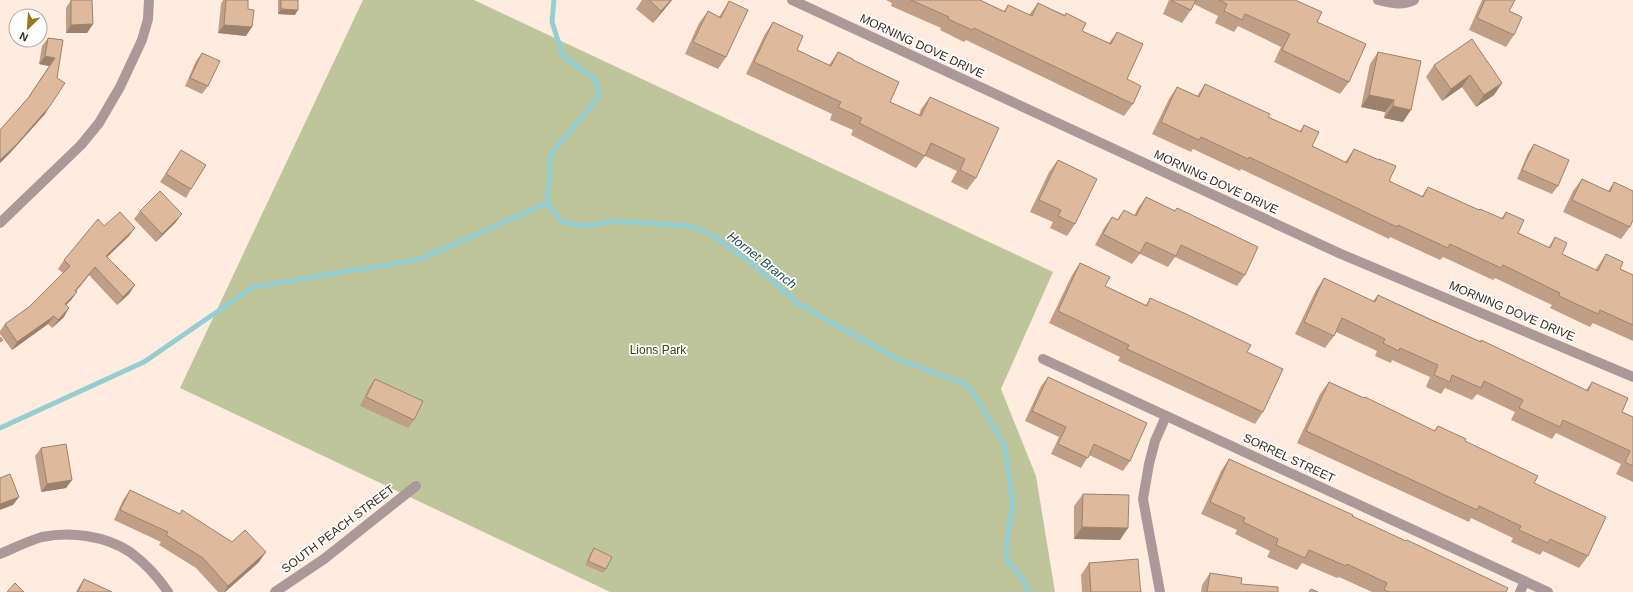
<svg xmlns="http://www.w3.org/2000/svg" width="1633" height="592" viewBox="0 0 1633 592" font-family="Helvetica,sans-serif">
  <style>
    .green { fill: #bec59b }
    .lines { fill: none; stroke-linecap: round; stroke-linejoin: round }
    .stream { stroke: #95ced1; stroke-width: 5 }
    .minor { stroke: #aa9998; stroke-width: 10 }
    .wall { fill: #c09f86 }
    .shaded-wall { fill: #9c826d }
    .building { fill: #dfb99c; stroke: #9c826d }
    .labels { text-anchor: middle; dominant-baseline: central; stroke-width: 3.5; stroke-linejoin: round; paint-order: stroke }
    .street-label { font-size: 12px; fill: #362a22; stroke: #fff }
    .park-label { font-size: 12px; fill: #3b410e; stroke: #fff }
    .water-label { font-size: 13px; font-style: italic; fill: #1e4f52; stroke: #fff }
  </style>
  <rect width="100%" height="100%" fill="#ffecde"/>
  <path class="green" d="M363 0H474L1053 272 1001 389 1036 476 1055 592H610L180 388Z"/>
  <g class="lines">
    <path class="stream" d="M554 0 552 22 563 56 595 79 599 97 551 154 547 203 562 222 584 226 617 221 688 226 711 234 754 265 799 304 895 358 968 385 1004 444 1007 461 1013 504 1006 543 1007 560 1025 582 1028 592
      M0 428 144 362 253 287 421 259 547 203"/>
    <path class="minor" d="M792 0 1341 254 1633 377
      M1378 0C1391 3 1402 6 1414 0
      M0 223 81 145 99 123 120 87 142 40 148 19 149 0
      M1043 359 1548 592
      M0 554C14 548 28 541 42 537 71 531 106 536 130 552 145 563 158 577 168 592
      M275 592 324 559 416 486
      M1160 592 1143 499 1149 464 1155 441 1166 416
      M1520 592 1525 581"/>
  </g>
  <path class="wall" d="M71 0 93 24 87 33H66V8Z
    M223 0H248L246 36 218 33 221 4Z
    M278 0H298L295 15 278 14Z
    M642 0H672L653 23 636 9Z
    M886 0H980L1004 11 1008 5 1029 15 1038 3 1065 15 1066 13 1082 31 1109 43 1117 32 1133 104 1124 116 966 40 964 42 940 30 941 28 891 6 892 3Z
    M1169 0H1295L1317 22 1349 82 1340 94 1274 62 1281 47 1238 26 1234 32 1215 23 1218 16 1194 4 1191 10 1182 23 1163 14Z
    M1482 0H1515L1509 11 1514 35 1506 47 1469 30Z
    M729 1 726 57 718 69 685 54 699 23 708 11 719 17Z
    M773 22 797 50 829 65 838 52 853 60 890 102 919 115 921 109 930 97 976 178 967 190 951 182 957 171 925 156 916 168 851 135 853 130 830 120 832 114 746 74 765 34Z
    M48 38 63 40 45 114 10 153 0 163V130L27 99 49 66 39 64 42 46Z
    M1378 52 1403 122 1384 118 1385 112 1361 107 1370 64Z
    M202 53 208 86 202 94 185 86 196 61Z
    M1434 65 1502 83 1494 95 1476 107 1462 87 1442 101 1426 77Z
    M1205 84 1268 117 1300 131 1304 125 1312 146 1345 162 1354 149 1389 181 1422 196 1428 187 1479 210 1501 219 1506 212 1518 233 1548 248 1555 237 1562 254 1595 270 1598 266 1606 254 1620 269 1633 275V341L1593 323 1590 327 1550 308 1552 305 1495 278 1493 280 1443 257 1440 260 1390 237 1389 239 1241 169 1240 171 1193 149 1191 152 1152 134 1169 99 1177 87 1197 96Z
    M1534 144 1558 186 1552 194 1517 179 1528 153Z
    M181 150 191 189 186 198 160 182Z
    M1058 160 1075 224 1067 236 1050 228 1053 222 1030 212 1049 172Z
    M1582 179 1608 191 1614 182 1630 227 1621 239 1563 212 1573 191Z
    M1146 197 1175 211 1177 208 1245 275 1237 286 1175 257 1168 267 1140 254 1132 264 1095 245 1104 228 1112 217 1117 220 1124 210 1134 216 1138 208Z
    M140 211 176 222 156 242 134 219Z
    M104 226 129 236 107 257 129 294 117 305 89 275 76 291 77 292 71 300 66 305 64 317 52 328 48 324 12 350 0 334V331L5 324 29 307 63 273 58 269 64 260Z
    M1080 263 1105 286 1146 305 1150 298 1247 352 1263 412 1255 424 1118 361 1120 357 1049 323 1072 275Z
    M1324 278 1373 301 1378 295 1586 390 1592 382 1622 412 1633 417V482L1616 474 1621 464 1556 433 1552 439 1511 420 1515 412 1477 394 1472 400 1445 388 1441 394 1426 387 1430 377 1392 360 1391 363 1375 356 1377 351 1336 332 1334 336 1325 348 1295 334 1316 290Z
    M1048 377 1130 461 1123 471 1089 455 1081 468 1051 454 1059 437 1025 421 1041 386Z
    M375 379 414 420 408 428 360 406 369 387Z
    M1329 382 1434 431 1438 426 1465 441 1534 483 1588 556 1579 568 1543 551 1540 555 1511 542 1513 538 1471 518 1469 522 1297 443 1320 394Z
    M41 448 72 480 66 488 41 492 35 456Z
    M1229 459 1352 516 1506 592H1372L1339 577 1337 578 1302 563 1297 570 1267 557 1270 551 1235 534 1237 530 1201 514 1221 471Z
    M130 490 259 562 225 592H218L196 568 159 545 161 542 114 520 123 500Z
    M1083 494 1120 540 1074 539V506Z
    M594 548 606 569 603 573 585 565 591 552Z
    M1089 563 1140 585 1141 592H1082L1081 575Z
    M1210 573 1241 584 1278 592H1201L1202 585Z
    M84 579 112 592H76L78 588Z"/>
  <path class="shaded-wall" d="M671 0H672L668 5 653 23 661 11Z
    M281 9 298 10 295 15 278 14Z
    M93 24 87 33H66L71 25Z
    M224 25 252 27 246 36 218 33Z
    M45 56 55 58 49 66 39 64Z
    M1470 75 1462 87 1442 101 1451 89Z
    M1502 83 1494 95 1476 107 1484 95Z
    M1369 95 1394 100 1385 112 1361 107Z
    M50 106 45 114 10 153 0 163V160Z
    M1393 106 1411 110 1403 122 1384 118Z
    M182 214 176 222 156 242 162 234Z
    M135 228 129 236 100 264 106 256Z
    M95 267 89 275 70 299 75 291Z
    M135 285 129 294 117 305 123 297Z
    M77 292 71 300 59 312 65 304Z
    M69 308 64 317 52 328 58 320Z
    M54 316 48 324 12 350 17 342Z
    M72 480 66 488 41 492 47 484Z
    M19 497 13 505 0 510V504Z
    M1082 527 1128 528 1120 540 1074 539Z
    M266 552 259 562 225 592H224L228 586Z"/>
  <path class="building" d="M71 0H92L93 24 71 25Z
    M226 0H248V9L254 10 252 27 224 25Z
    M281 0H298V10L281 9Z
    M649 0H671L661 11Z
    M911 0H980L1005 12 1008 5 1032 16 1038 3 1065 16 1066 13 1086 23 1082 31 1111 44 1117 32 1143 44 1127 79 1141 86 1133 104 974 28 972 30 948 19 949 17Z
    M1172 0H1196L1191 10 1172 1Z
    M1219 0H1295L1322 12 1317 22 1366 44 1349 82 1282 50 1290 34 1245 14 1242 20 1224 11 1227 4Z
    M1485 0H1515L1509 11 1522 17 1514 35 1477 18Z
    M729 1 748 10 726 57 693 42 708 11 721 18Z
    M773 22 803 36 797 50 831 66 838 52 853 59V60L899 82 890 102 921 116 930 97 999 128 976 178 960 170 965 159 931 143 925 156 859 123 862 118 838 107 841 102 754 62Z
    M48 38 63 40 57 78 65 83 50 106 16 145 0 160V130L29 97 55 58 45 56Z
    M1472 39 1502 83 1484 95 1470 75 1451 89 1434 65Z
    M1378 52 1421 61 1411 110 1393 106 1394 100 1369 95Z
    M202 53 220 61 208 86 190 78Z
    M1205 84 1270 114 1268 117 1301 132 1304 125 1319 132 1312 146 1347 163 1354 149 1379 160V159L1396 166 1389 181 1423 197 1428 187 1479 210 1480 209 1503 219 1506 212 1524 220 1518 233 1550 248 1555 237 1567 243 1562 254 1598 271 1606 254 1623 262 1620 269 1633 275V325L1600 310 1598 314 1559 296 1560 293 1503 265 1501 268 1450 244 1448 248 1398 225 1397 227 1249 157 1248 159 1201 137 1199 140 1161 122 1177 87 1199 97Z
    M1534 144 1569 160 1558 186 1522 170Z
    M181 150 206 165 191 189 166 174Z
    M1058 160 1097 179 1075 224 1058 216 1061 210 1039 200Z
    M1582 179 1610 192 1614 182 1633 191V220L1630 227 1572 200Z
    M160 191 182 214 162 234 140 211Z
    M1146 197 1175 211 1177 208 1258 247 1245 275 1181 245 1176 256 1146 242 1140 253 1103 234 1112 217 1118 220 1124 210 1136 216Z
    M120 212 135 228 106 256 135 285 123 297 95 267 75 291 77 292 65 304 69 308 58 320 54 316 17 342 5 324 29 307 70 266 64 260 98 219 104 226Z
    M1080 263 1110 277 1105 286 1147 306 1150 298 1186 314 1251 345 1247 352 1283 369 1263 412 1127 349 1129 345 1058 311Z
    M1324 278 1375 302 1378 295 1427 318 1481 342V340L1588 391 1592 382 1628 398 1622 412 1633 417V466L1625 462 1630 451 1563 420 1560 427 1519 408 1523 400 1484 381 1481 388 1452 375 1450 382 1434 375 1438 365 1400 348 1399 351 1383 343 1385 339 1342 318 1334 336 1304 322Z
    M0 337 3 340 0 342Z
    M1048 377 1147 423 1130 461 1094 444 1088 458 1058 444 1066 427 1032 411Z
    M375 379 423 401 414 420 366 397Z
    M1329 382 1364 398 1365 397 1435 431 1438 426 1466 439 1465 441 1538 476 1534 483 1606 517 1588 556 1550 539 1548 543 1519 530 1521 526 1479 506 1477 510 1306 431Z
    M66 444 72 480 47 484 41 448Z
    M1229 459 1353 515 1352 516 1406 541 1407 540 1508 588 1506 592H1389L1384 590 1387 583 1347 564 1346 566 1309 550 1305 558 1276 545 1278 539 1243 522 1245 518 1210 502Z
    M10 474 19 497 0 504V478Z
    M130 490 180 514 182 510 232 542 245 530 266 552 228 586 203 558 166 535 168 532 120 510Z
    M1083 494 1129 495 1128 528 1082 527Z
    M594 548 612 557 606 569 588 561Z
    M1138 559 1140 585 1141 592H1091L1089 563Z
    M1210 573 1242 578 1241 584 1278 587V592H1207Z
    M84 579 112 592H78Z
    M15 583 24 592H7Z
    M1311 589 1318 592H1309Z"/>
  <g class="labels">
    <g class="street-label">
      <text transform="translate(922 46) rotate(25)">MORNING DOVE DRIVE</text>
      <text transform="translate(1216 182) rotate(25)">MORNING DOVE DRIVE</text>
      <text transform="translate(1512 311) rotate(23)">MORNING DOVE DRIVE</text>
      <text transform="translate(1289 458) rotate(25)">SORREL STREET</text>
      <text transform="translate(338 529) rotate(-37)">SOUTH PEACH STREET</text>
    </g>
    <g class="park-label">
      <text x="658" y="350">Lions Park</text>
    </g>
    <g class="water-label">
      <text transform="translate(762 260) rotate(38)">Hornet Branch</text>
    </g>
  </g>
  <g transform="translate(28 28) rotate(205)"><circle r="19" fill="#ffffff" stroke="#afaaa7"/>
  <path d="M0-3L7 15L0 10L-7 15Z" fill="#9a7620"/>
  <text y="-6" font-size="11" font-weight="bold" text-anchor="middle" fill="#362a22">N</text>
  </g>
</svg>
